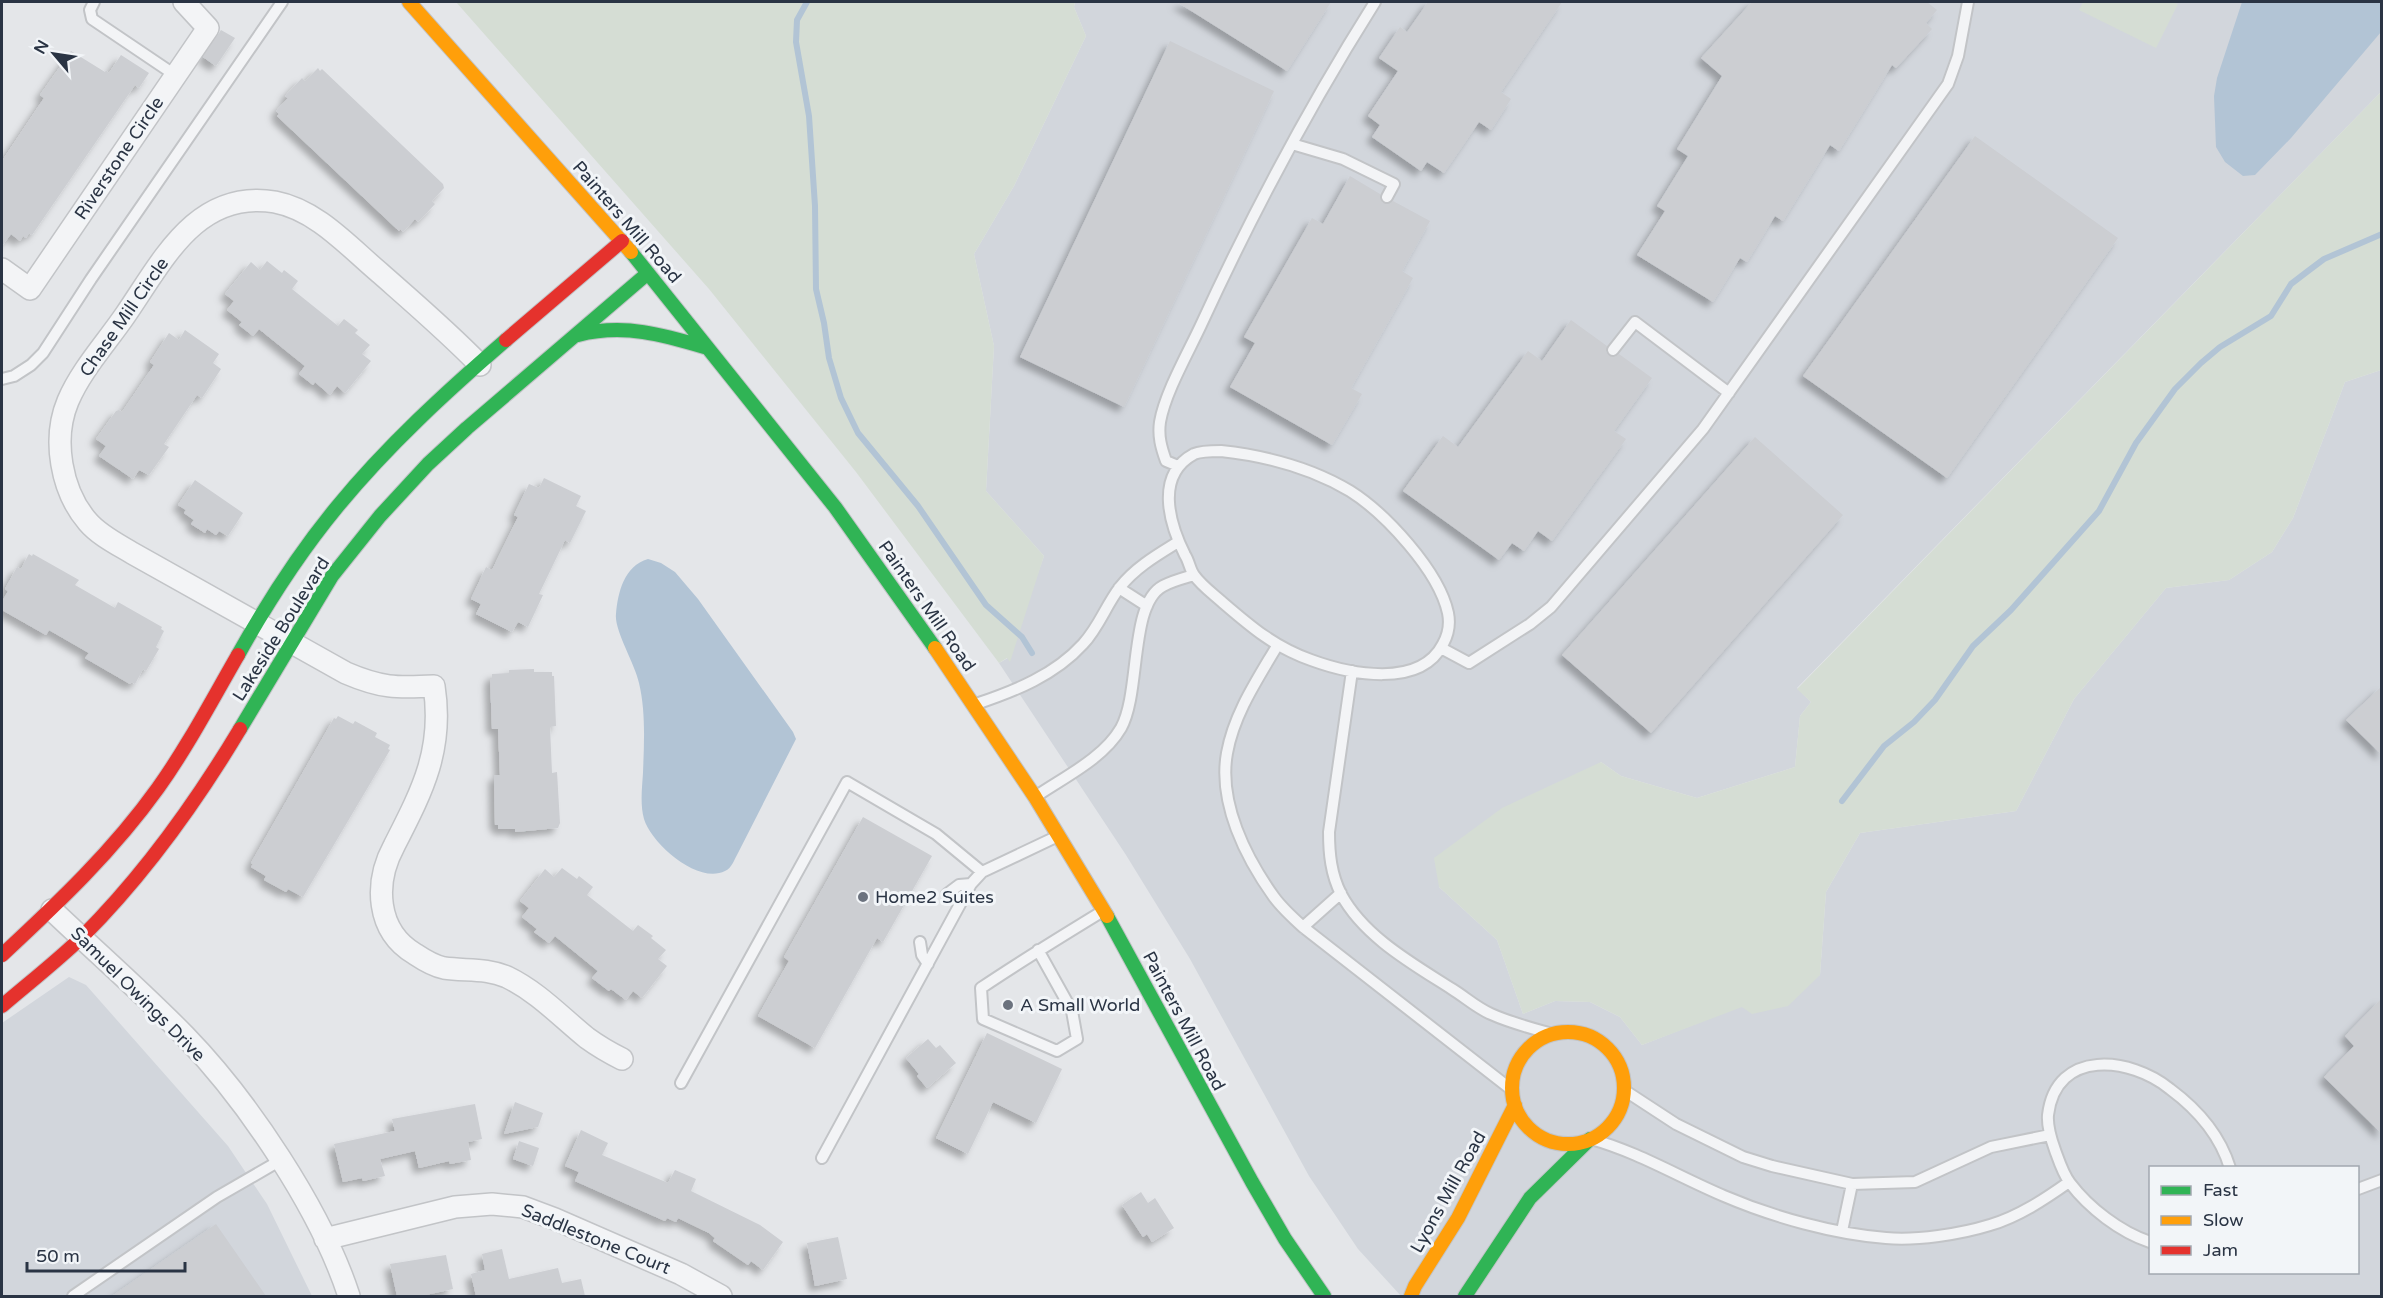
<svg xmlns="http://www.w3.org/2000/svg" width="2383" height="1298" viewBox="0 0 2383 1298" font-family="'Varela Round',sans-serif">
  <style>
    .built { fill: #d2d6dc; fill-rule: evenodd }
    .green { fill: #d5ddd4 }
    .water { fill: #b2c4d5 }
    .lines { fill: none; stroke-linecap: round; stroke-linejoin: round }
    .stream { stroke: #b2c4d5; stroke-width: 6 }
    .building { fill: #ccced2; filter: url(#shadow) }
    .lane-casing { stroke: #c2c4c7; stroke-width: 14 }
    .street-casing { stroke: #c2c4c7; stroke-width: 24 }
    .fast-casing { stroke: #c2c4c7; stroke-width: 16 }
    .slow-casing { stroke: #c2c4c7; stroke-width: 16 }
    .jam-casing { stroke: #c2c4c7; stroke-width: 16 }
    .lane { stroke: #f3f4f6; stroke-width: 10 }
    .street { stroke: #f3f4f6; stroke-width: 21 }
    .fast { stroke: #30b455; stroke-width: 14 }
    .slow { stroke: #ff9f0a; stroke-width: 14 }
    .jam { stroke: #e5322d; stroke-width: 14 }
    .poi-dot { fill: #6b727e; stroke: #f2f5f8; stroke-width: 2 }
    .labels { text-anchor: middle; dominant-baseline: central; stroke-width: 6; stroke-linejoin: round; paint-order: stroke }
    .street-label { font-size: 18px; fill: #2a3444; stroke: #f2f5f8 }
    .poi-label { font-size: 18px; fill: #2a3444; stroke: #f2f5f8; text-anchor: start }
  </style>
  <defs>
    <filter id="shadow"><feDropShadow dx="-5.5" dy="5.5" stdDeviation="3" flood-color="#0004"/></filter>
  </defs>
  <rect width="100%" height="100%" fill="#e4e6e9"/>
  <path class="built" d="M1075 2H2381V92L1797 688 1811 702 1800 716 1795 767 1697 798 1621 776 1601 762 1439 887 1497 940 1523 1014 1555 1001 1590 1002 1620 1017 1642 1045 1820 975 1826 892 1860 833 2016 811 2074 699 2166 588 2229 580 2272 552 2293 518 2345 382 2381 370V1296H1401L1358 1249 1309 1176 1190 959 1126 855 999 663 1008 658 1044 556 986 491 994 346 974 254 1014 186 1086 36 1074 7ZM2150 1168H2358V1272H2150Z
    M69 977 86 985 228 1146 267 1204 312 1296H2V1023Z"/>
  <path class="green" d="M456 2H1075L1074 7 1086 36 1014 186 974 254 994 346 986 491 1044 556 1010 662 1007 658 999 663 856 472 709 289Z
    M2083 2H2172L2178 4 2156 48 2079 10Z
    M2381 92V370L2345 382 2293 518 2272 552 2229 580 2166 588 2074 699 2016 811 1860 833 1826 892 1820 975 1788 1006 1752 1014 1742 1007 1642 1045 1620 1017 1590 1002 1555 1001 1523 1014 1497 940 1439 887 1434 858 1502 808 1601 762 1621 776 1697 798 1795 767 1800 716 1811 702 1797 689Z"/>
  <path class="water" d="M2242 2H2382L2381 32 2291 138 2255 175 2243 176 2225 162 2216 147 2214 96 2217 78Z
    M648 559 661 563 675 572 698 599 793 732 796 739 738 853C734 860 732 868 725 871 698 885 651 843 644 819 640 805 642 788 643 773 644 744 646 712 639 683 635 664 614 630 616 614 618 592 624 566 648 559Z"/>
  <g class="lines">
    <path class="stream" d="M807 2 797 20 796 42 809 116 815 206 816 289 824 323 829 358 841 398 858 433 918 506 986 605 1022 637 1032 653
      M1842 801 1884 746 1914 722 1935 700 1973 646 2011 610 2099 511 2136 443 2175 389 2201 363 2220 347 2271 316 2291 284 2308 271 2324 259 2382 234"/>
  </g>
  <path class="building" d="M1177 2H1331L1287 71Z
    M1428 2H1562L1501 92 1511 99 1491 130 1479 122 1444 173 1427 162 1421 171 1372 137 1380 125 1368 116 1398 71 1379 58 1400 27 1407 32Z
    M1752 2H1927L1937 10 1926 23 1932 29 1896 68 1892 65 1839 151 1830 145 1783 221 1775 216 1747 262 1740 258 1713 302 1637 255 1665 211 1657 206 1688 156 1677 149 1722 76 1701 58Z
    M221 30 235 38 216 66 203 57Z
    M1170 41 1274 91 1124 407 1020 357Z
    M71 51 105 72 106 70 109 73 121 55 149 73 139 88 135 85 32 235 29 233 26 238 23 236 20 241 11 234 2 246V161L44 98 40 95Z
    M318 68 320 71 322 69 443 184 444 188 432 201 435 204 418 222 415 219 403 232 400 229 399 231 277 116 279 114 276 111 288 98 285 96 302 78 305 81Z
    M1975 136 2118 238 1947 478 1803 376Z
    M1350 176 1380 194V198L1383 203 1388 204 1393 201 1430 221 1402 271 1413 278 1351 388 1362 394 1332 445 1230 387 1255 343 1244 337 1312 218 1323 224Z
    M267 261 282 273 284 270 298 281 292 289 338 326 344 319 358 330 355 333 370 345 362 354 371 361 345 393 337 386 330 395 315 382 313 385 299 374 305 366 259 329 253 336 239 325 242 322 227 310 234 301 225 294 251 262 260 270Z
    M1571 320 1607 346 1606 352 1609 356 1615 357 1619 354 1652 378 1614 431 1626 439 1552 541 1538 531 1524 551 1512 543 1499 560 1403 491 1443 436 1458 447 1528 351 1542 361Z
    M185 330 219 354 213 363 221 369 202 398 197 395 164 444 169 447 149 475 139 470 133 479 99 456 106 446 96 439 116 411 119 410 122 412 154 365 150 362 169 333 179 340Z
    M1755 437 1843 515 1651 733 1562 655Z
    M544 478 581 496 576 506 586 511 570 543 565 540 539 594 543 595 528 627 518 622 512 632 476 614 481 604 471 599 486 567 492 570 518 517 514 515 529 484 539 488Z
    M195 480 243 513 228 536 219 531 216 535 207 529 205 533 191 524 194 520 184 513 186 510 178 505Z
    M29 554 32 556 33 554 79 580 75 585 115 608 118 602 162 627 161 629 164 631 156 647 159 649 146 671 143 669 135 684 131 682 130 684 85 658 89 653 49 630 46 635 2 610V602L8 591 5 589 17 567 21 569Z
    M534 669V672H552V676H554L556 726 550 727 552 773 557 772 560 823 558 828 515 832V829H498V825H495L494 775H500L498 729H492L490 678H492V674L509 673V670Z
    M2382 686V755L2346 720Z
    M338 716 353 724 355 721 377 733 375 737 390 745 388 749 390 750 303 897 288 889 286 892 264 880 266 876 251 867 253 864 251 863 334 718 336 719Z
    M863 817 932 856 883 942 877 938 815 1048 758 1016 789 961 784 957Z
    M562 868 577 879 579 876 593 887 587 895 633 931 638 925 653 936 651 938 666 950 658 959 667 966 642 998 633 991 626 1000 611 989 609 991 592 978 598 971 555 936 549 943 534 932 537 929 522 917 529 908 520 901 545 869 554 877Z
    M2382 998V1134L2324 1077 2354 1046 2345 1036Z
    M987 1033 1062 1069 1036 1123 993 1102 968 1154 936 1138Z
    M928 1039 936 1048 940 1045 956 1063 927 1088 917 1076 919 1074 906 1058Z
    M515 1102 543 1113 538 1127 504 1134Z
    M475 1104 482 1139 468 1142 471 1160 450 1164 449 1161 419 1168 415 1151 380 1159 385 1176 363 1181 362 1178 343 1182 334 1144 395 1131 392 1119Z
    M581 1130 608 1143 602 1155 668 1183 675 1170 696 1179 691 1191 760 1225 783 1242 763 1270 751 1261 748 1265 713 1241 715 1238 709 1233 678 1218 676 1222 667 1218 665 1221 575 1181 579 1172 565 1166Z
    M519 1141 539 1148 533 1166 513 1159Z
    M1141 1192 1148 1203 1155 1198 1174 1228 1152 1242 1147 1234 1143 1237 1122 1205Z
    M216 1224 266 1296H112Z
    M838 1237 847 1279 815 1286 807 1243Z
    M502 1249 509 1279 558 1268 562 1283 581 1279 585 1296H476L471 1274 485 1270 482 1254Z
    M446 1255 453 1289 421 1296H397L390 1264Z"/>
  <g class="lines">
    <defs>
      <path id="lane" d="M94 2 90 10 92 19 175 75
        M1292 144 1343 159 1394 184 1387 197
        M1613 350 1635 322 1729 393
        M2 379 14 376 31 365 43 353 91 279 282 2
        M1221 451C1267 456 1310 467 1350 491 1385 513 1439 571 1448 613 1450 623 1448 635 1443 644 1420 689 1349 674 1311 660 1274 647 1250 626 1221 601 1212 593 1201 585 1194 575 1190 570 1189 561 1185 555 1169 523 1155 475 1194 454 1201 451 1213 451 1221 451Z
        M1178 466 1166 461C1161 447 1158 436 1160 422 1165 393 1188 353 1201 325 1252 214 1310 105 1375 2
        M1119 588 1147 606
        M1277 646C1257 680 1234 714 1227 753 1218 803 1246 858 1274 897 1282 908 1293 918 1303 927L1512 1090
        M1441 648 1469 663 1530 624 1551 607 1703 429 1948 84 1958 56 1968 2
        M1352 671 1329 832C1329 854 1331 874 1341 894 1364 937 1413 964 1452 989 1465 997 1477 1008 1491 1014 1511 1023 1531 1028 1552 1034
        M976 704C1015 691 1055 675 1083 644 1099 627 1106 605 1120 587 1136 567 1157 555 1178 542
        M1035 797C1064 777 1103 759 1121 728 1141 692 1129 604 1163 586 1172 581 1184 578 1194 575
        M947 894 959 885 971 884
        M1303 927 1341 893
        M920 942 922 955 928 964
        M1038 950 1072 1011 1077 1039 1057 1051 983 1019 981 988C1021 961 1062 936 1103 911
        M681 1083 847 782 936 834 982 872 1058 836
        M1624 1090 1676 1124 1743 1157 1772 1166 1852 1184 1915 1182 1991 1147 2050 1135
        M1591 1139C1638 1152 1679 1177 1724 1196 1773 1217 1834 1234 1886 1238 1916 1241 1961 1234 1990 1225 2018 1217 2045 1199 2069 1182
        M822 1158 971 884 982 872
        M2358 1189 2382 1180
        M1842 1231 1852 1184
        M2150 1242C2120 1232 2089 1208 2070 1183 2063 1174 2059 1161 2055 1150 2051 1139 2047 1127 2048 1115 2056 1048 2131 1057 2170 1089 2197 1109 2220 1135 2230 1168
        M73 1296 217 1197 281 1160"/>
      <path id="street" d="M2 269 30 289 208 28 184 2
        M480 365C448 332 414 303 380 273 349 247 317 210 275 202 197 189 163 260 126 314 107 342 81 370 68 401 52 439 61 491 88 522 99 535 117 544 132 553L346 673C381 688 396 688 434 686 444 750 422 791 394 846 374 883 376 931 415 954 424 960 434 966 444 968 466 971 487 968 507 977 538 992 561 1017 587 1038 598 1046 610 1053 622 1059
        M52 910C96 952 142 992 185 1036 248 1101 321 1210 349 1296
        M325 1239 455 1207 492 1204 523 1207 555 1219 681 1274 721 1296"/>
      <path id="fast" d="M631 252 835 507 935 648
        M578 335C624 323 664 335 708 348
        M238 655C267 603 299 553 337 507 387 446 446 392 506 340
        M240 729 332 576 380 516 428 464 467 428 648 273
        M1107 916 1252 1182 1285 1239 1324 1296
        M1465 1296 1530 1198 1590 1139"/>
      <path id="slow" d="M409 2 631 252
        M935 648 1035 797 1107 916
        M1512 1088a56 56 0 1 1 112 0a56 56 0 1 1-112 0Z
        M1411 1296 1415 1286 1458 1218 1515 1105"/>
      <path id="jam" d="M506 340 622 241
        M2 955C58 903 113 851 158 788 188 746 212 700 238 655
        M2 1006C29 983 57 961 82 937 145 874 195 804 240 729"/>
    </defs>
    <use href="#lane" class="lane-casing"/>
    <use href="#street" class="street-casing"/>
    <use href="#fast" class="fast-casing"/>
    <use href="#slow" class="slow-casing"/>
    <use href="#jam" class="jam-casing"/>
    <use href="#lane" class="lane"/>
    <use href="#street" class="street"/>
    <use href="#fast" class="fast"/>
    <use href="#slow" class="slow"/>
    <use href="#jam" class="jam"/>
  </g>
  <g class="poi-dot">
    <circle cx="863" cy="897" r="6"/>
    <circle cx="1008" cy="1005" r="6"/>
  </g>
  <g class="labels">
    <g class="street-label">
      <text transform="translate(119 158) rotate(-56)">Riverstone Circle</text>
      <text transform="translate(627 222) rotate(49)">Painters Mill Road</text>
      <text transform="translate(124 317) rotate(-55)">Chase Mill Circle</text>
      <text transform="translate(927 606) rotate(55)">Painters Mill Road</text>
      <text transform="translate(281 629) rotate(-58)">Lakeside Boulevard</text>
      <text transform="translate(138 994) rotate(45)">Samuel Owings Drive</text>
      <text transform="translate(1184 1021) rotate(62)">Painters Mill Road</text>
      <text transform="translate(1448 1192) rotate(-61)">Lyons Mill Road</text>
      <text transform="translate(596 1239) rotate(22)">Saddlestone Court</text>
    </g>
    <g class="poi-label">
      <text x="875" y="897">Home2 Suites</text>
      <text x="1020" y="1005">A Small World</text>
    </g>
  </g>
  <rect width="2383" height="1298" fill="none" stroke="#2a3444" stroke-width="6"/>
  <rect x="2149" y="1166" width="210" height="108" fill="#f2f5f8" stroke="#a2a8b0" stroke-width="1.5"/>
  <rect x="2161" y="1186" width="30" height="9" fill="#30b455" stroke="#a2a8b0" stroke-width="1.5"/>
  <text x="2203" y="1196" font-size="18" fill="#2a3444">Fast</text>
  <rect x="2161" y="1216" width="30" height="9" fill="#ff9f0a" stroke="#a2a8b0" stroke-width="1.5"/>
  <text x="2203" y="1226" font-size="18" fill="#2a3444">Slow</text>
  <rect x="2161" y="1246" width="30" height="9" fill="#e5322d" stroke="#a2a8b0" stroke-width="1.5"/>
  <text x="2203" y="1256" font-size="18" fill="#2a3444">Jam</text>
  <g transform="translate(54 54) rotate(299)" stroke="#f2f5f8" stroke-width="4.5" paint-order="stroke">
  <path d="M0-4.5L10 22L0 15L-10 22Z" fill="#2a3444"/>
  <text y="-9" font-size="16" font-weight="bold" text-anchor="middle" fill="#2a3444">N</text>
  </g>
  <path d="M27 1262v9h158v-9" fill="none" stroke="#2a3444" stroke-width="3"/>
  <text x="36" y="1262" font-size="18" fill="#2a3444" stroke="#f2f5f8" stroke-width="4.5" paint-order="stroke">50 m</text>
</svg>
